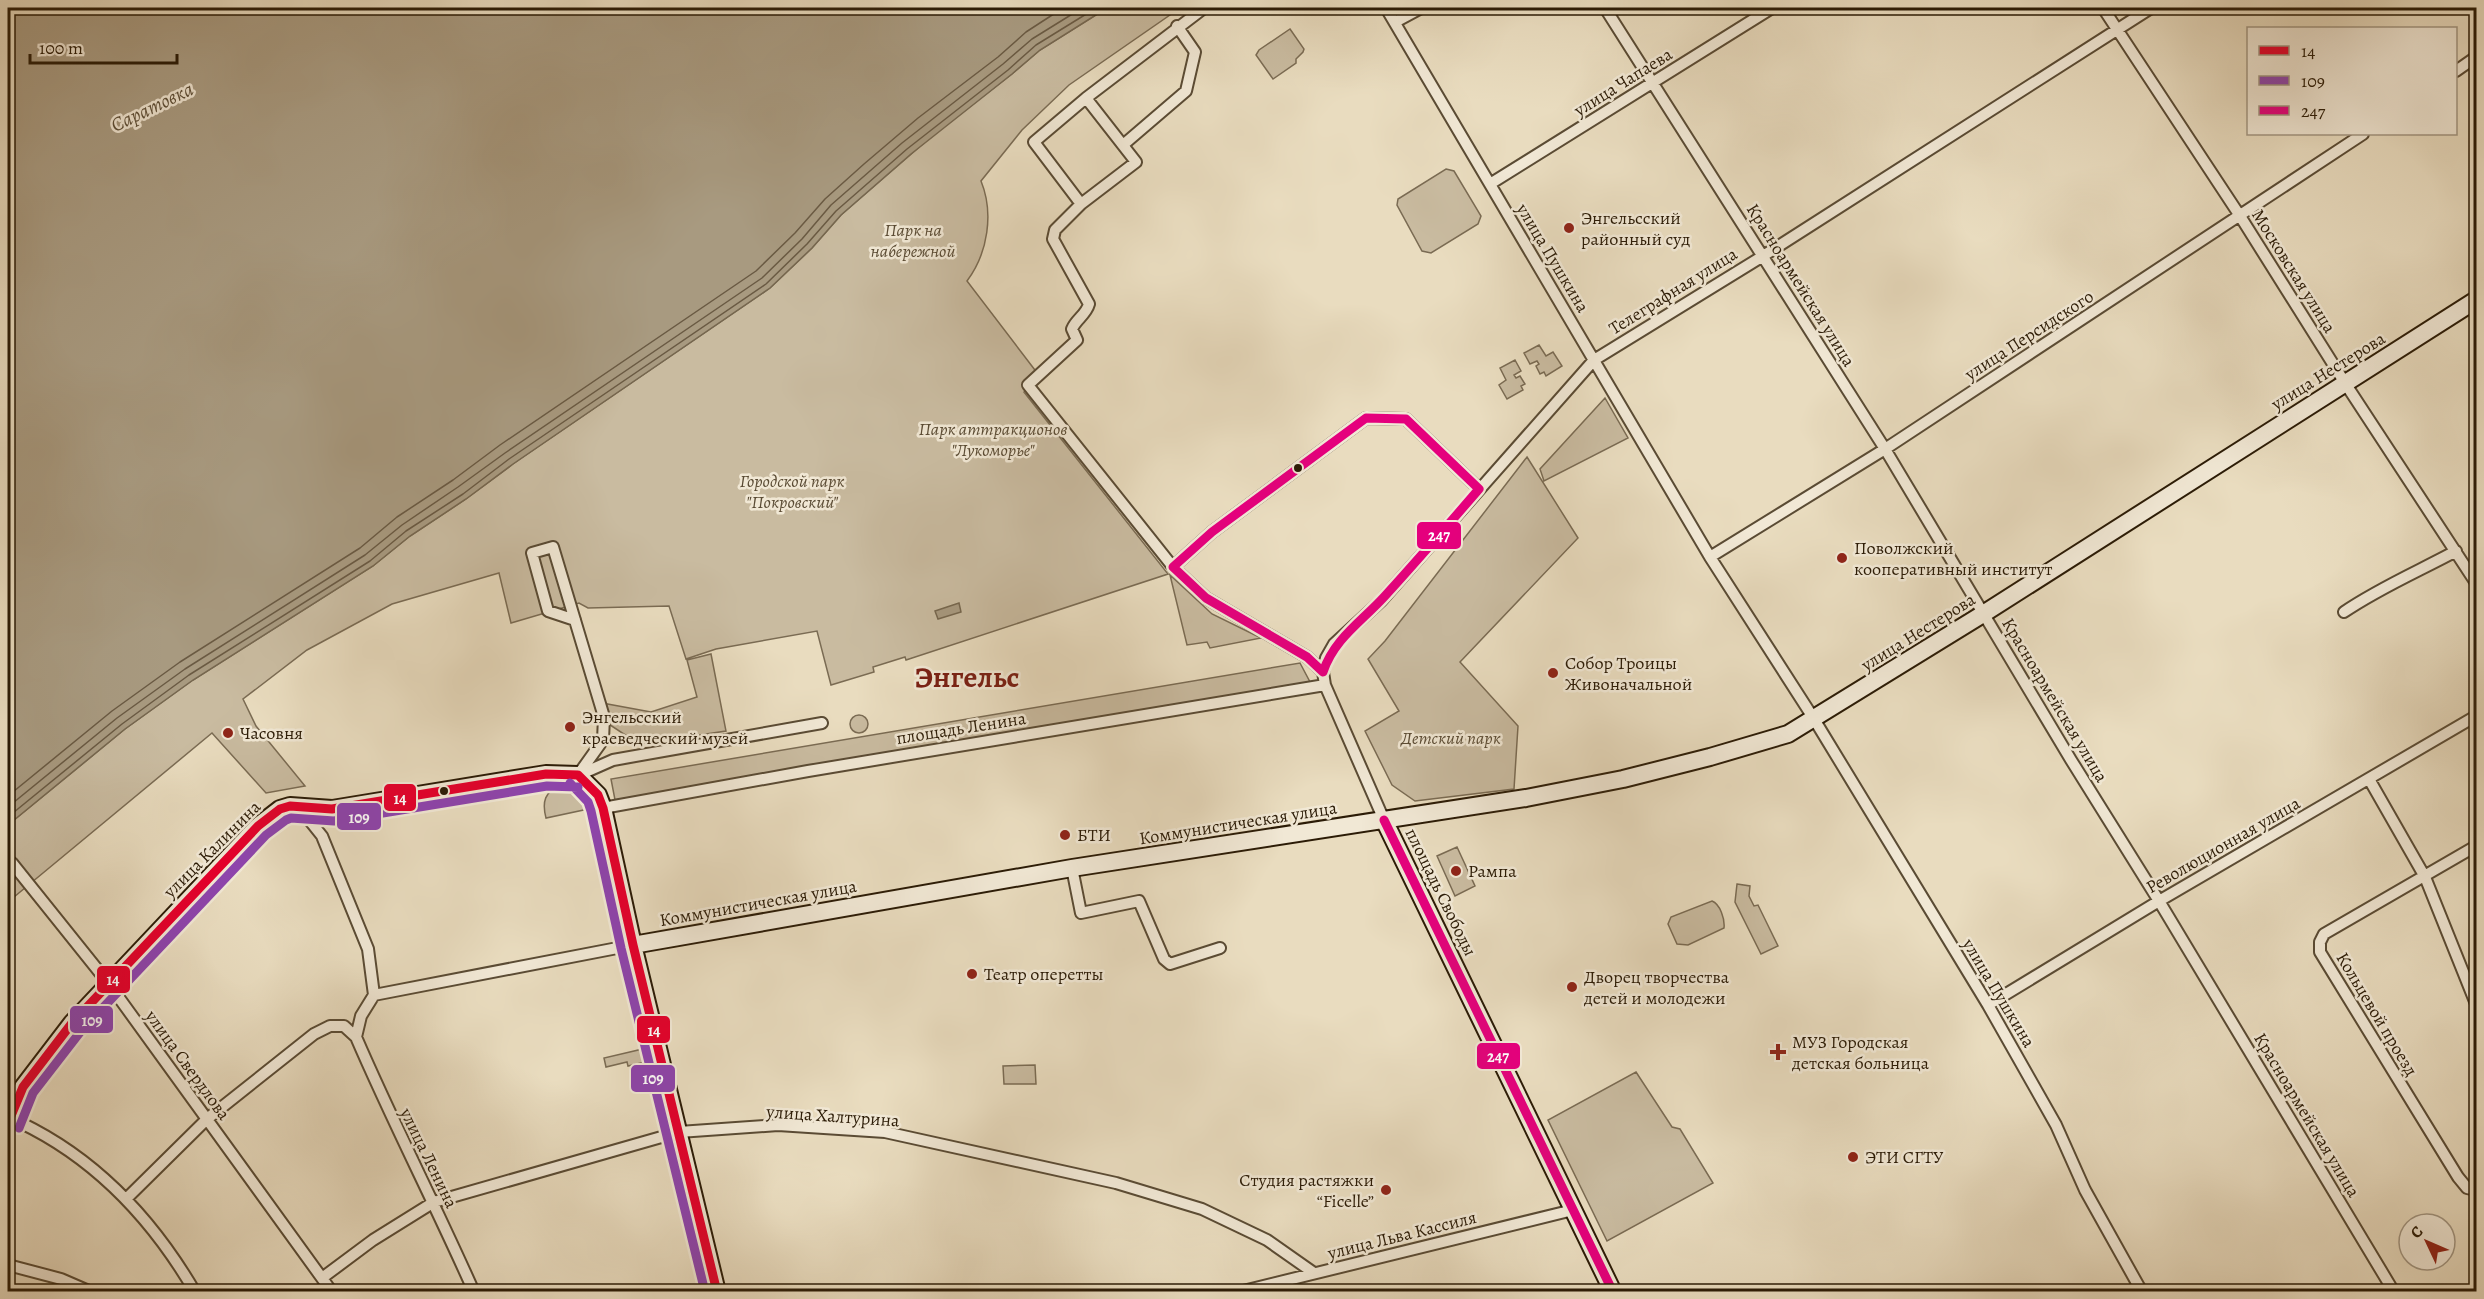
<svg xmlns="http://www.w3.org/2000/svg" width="2484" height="1299" viewBox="0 0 2484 1299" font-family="Alegreya,serif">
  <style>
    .green { fill: #c9bba0; stroke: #7a6b53; stroke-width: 1.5 }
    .water { fill: #a89a80; stroke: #76674f; stroke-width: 1.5 }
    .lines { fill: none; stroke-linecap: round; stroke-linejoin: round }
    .shore { stroke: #6a5a43; stroke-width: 1.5 }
    .street-casing { stroke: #5a4b34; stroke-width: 14 }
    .secondary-casing { stroke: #2b1b06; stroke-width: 20 }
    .street { stroke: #f1e8d5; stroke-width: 10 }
    .secondary { stroke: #f1e8d5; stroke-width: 16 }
    .bus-1-casing { stroke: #f1e8d5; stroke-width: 14 }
    .bus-2-casing { stroke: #f1e8d5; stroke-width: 14 }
    .bus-3-casing { stroke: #f1e8d5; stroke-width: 14 }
    .bus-1 { stroke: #e4002b; stroke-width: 9 }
    .bus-2 { stroke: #8e44ad; stroke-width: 9 }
    .bus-3 { stroke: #e5007d; stroke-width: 9 }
    .poi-dot { fill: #8f2418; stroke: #f1e8d5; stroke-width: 2 }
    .bus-dot { fill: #2b1b06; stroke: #f1e8d5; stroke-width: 2 }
    .labels { text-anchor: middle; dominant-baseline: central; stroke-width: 5; stroke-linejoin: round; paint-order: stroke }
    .street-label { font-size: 18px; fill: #2b1b06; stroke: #f1e8d5 }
    .poi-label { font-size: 18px; fill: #2b1b06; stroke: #f1e8d5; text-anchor: start }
    .park-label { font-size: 18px; font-style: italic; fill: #5a4b34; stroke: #f1e8d5 }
    .water-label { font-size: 20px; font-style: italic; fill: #5d4e37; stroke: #f1e8d5 }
    .town-label { font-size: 30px; font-weight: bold; fill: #7a1f14; stroke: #f1e8d5 }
    .line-badge { stroke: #f1e8d5; stroke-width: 2 }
    .badge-label { font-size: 16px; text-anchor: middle; font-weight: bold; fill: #fff }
  </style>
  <rect width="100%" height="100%" fill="#e9dcbf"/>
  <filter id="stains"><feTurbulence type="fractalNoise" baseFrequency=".00333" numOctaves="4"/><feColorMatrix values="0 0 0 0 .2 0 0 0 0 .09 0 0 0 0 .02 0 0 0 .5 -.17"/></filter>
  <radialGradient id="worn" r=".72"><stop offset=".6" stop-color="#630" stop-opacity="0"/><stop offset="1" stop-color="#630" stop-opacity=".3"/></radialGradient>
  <path class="green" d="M1107 8H1180L1069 85 1022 130 981 181C994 213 988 253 967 281L1041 378 1024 392 1168 574 906 660 905 657 873 667 874 672 831 685 817 631 716 649 686 659 669 606 588 608 579 603 511 623 499 573 392 604 307 650 243 699 256 726 305 786 266 793 212 733 8 902V825L125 729 193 680 373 566 410 536 466 499 513 464 770 288 812 248 841 215 932 136 1012 74 1040 50Z
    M1290 29 1304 49 1303 52 1296 59V63L1273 79 1256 55 1259 50Z
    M1446 169 1454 171 1481 216 1478 224 1431 253 1422 251 1397 205 1398 199Z
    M1539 345 1546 356 1553 352 1562 366 1546 376 1544 372 1540 374 1536 366 1539 364 1537 361 1530 364 1524 353Z
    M1515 360 1521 371 1514 375 1516 378 1520 376 1525 384 1521 386 1523 390 1507 399 1499 385 1506 380 1500 368Z
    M1605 398 1628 438 1544 481 1540 469Z
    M1527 457 1578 538 1460 662 1518 726 1514 789 1415 801 1392 785 1365 731 1399 711 1368 659 1385 641Z
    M1170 575 1212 614 1261 638 1210 648 1207 642 1187 645Z
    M711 654 726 731 639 744 607 723 602 703 651 712 697 697 687 660Z
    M1300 663 1310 682 615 800 611 779Z
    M850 724a9 9 0 1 1 18 0a9 9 0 1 1-18 0Z
    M562 786 575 788 593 808 546 818C542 803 544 790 562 786Z
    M1457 847 1475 886 1455 896 1437 856Z
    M1737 884 1750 886 1749 896 1754 906 1758 905 1778 946 1761 954 1735 902Z
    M1712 901C1720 904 1725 919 1724 928L1688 945 1677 944 1668 924 1671 917Z
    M647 1048 650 1061 628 1066 627 1062 606 1067 604 1058Z
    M1035 1065 1036 1084H1004L1003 1066Z
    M1636 1072 1672 1127 1680 1129 1713 1183 1607 1241 1548 1120Z"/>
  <path class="water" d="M8 8H1107L1040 50 1012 74 911 154 841 215 812 248 770 288 513 464 466 499 410 536 373 566 193 680 125 729 8 825Z
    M959 603 961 612 938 619 935 611Z"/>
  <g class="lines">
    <path class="shore" d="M8 796 112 711 180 662 360 548 397 517 453 480 500 445 756 271 795 233 825 199 864 164 918 118 998 57 1026 32 1063 8
      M8 807 117 718 185 669 365 555 402 525 458 487 505 453 762 278 802 239 831 205 902 143 1003 64 1032 39 1082 8
      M8 817 122 724 189 675 370 561 406 531 463 494 509 459 766 284 807 244 836 211 907 149 1008 70 1036 45 1096 8"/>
    <defs>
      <path id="street" d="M1204 8 1086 98 1034 142 1081 204 1055 230 1053 239 1089 304C1086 315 1076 319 1072 329L1077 340 1028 385 1173 567 1206 598 1307 657 1323 672 1325 685 1384 820
        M1386 8 1710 557 1814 719 1988 1005 2056 1125 2085 1190 2142 1292
        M1605 8 1885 449 2071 760 2159 901 2394 1292
        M2103 8 2240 216 2345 383 2476 583
        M1395 22 1421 8
        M2456 71 2476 57
        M1123 145 1186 91 1195 52 1177 26
        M1490 184 1772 8
        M1081 204 1136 162 1086 98
        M1710 557 1885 449 2363 134
        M1173 567 1212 532 1366 418 1406 419 1479 489
        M2344 612C2379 588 2419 571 2456 551
        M575 620 548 611 532 553 553 547 604 717 603 740 578 775
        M1323 672 1326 658 1334 644 1381 601 1594 360 1763 256 2151 8
        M579 775 613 760 822 723
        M2369 779 2425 877 2476 1004
        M298 806 322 836 368 949 374 995
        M603 808 808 771 1325 685
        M2476 846 2324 934 2320 942V952L2458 1177 2467 1188 2476 1190
        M12 863 109 984 332 1292
        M1072 868 1081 913 1139 901 1164 959 1170 964 1220 948
        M1988 1005 2159 901 2476 716
        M356 1037C393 1123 436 1206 474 1292
        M8 1117C89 1152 150 1215 195 1292
        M127 1198 207 1119 314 1034 330 1026H344L356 1037 361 1016 374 995 633 945
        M8 1265 61 1279 91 1292
        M322 1278 373 1240 434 1202 679 1132 778 1125 885 1132 1116 1183 1202 1209 1267 1240 1314 1273
        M1239 1292 1573 1210"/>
      <path id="secondary" d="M1384 820 1613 1292
        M633 945 1072 868 1526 798 1623 779 1710 757 1788 734 1983 614 2476 300
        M8 1123 23 1087 72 1023 258 826 280 809 290 806 332 809 546 774 578 775 598 795 603 808 633 945 717 1292"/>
    </defs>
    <use href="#street" class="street-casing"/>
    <use href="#secondary" class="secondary-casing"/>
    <use href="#street" class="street"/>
    <use href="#secondary" class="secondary"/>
    <defs>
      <path id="bus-1" d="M578 775 598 795 603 808 633 945 717 1292
        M8 1123 23 1087 72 1023 258 826 280 809 290 806 332 809 546 774 578 775"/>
      <path id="bus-2" d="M570 783 588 802 591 811 621 948 705 1292
        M19 1128 33 1093 81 1031 266 835 286 820 291 818 334 821 547 786 578 787"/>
      <path id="bus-3" d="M1366 418 1406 419 1479 489C1448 525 1416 562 1384 597 1361 622 1334 639 1323 672L1307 657 1206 598 1173 567 1212 532Z
        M1384 820 1613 1292"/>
    </defs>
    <use href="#bus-1" class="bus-1-casing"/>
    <use href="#bus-2" class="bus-2-casing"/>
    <use href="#bus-3" class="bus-3-casing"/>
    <use href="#bus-1" class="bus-1"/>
    <use href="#bus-2" class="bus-2"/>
    <use href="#bus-3" class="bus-3"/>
  </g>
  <g class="poi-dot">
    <circle cx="1569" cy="228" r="6"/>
    <circle cx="1842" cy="558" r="6"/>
    <circle cx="1553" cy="673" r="6"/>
    <circle cx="570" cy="727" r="6"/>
    <circle cx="228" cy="733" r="6"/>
    <circle cx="1065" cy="835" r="6"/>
    <circle cx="1456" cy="871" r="6"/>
    <circle cx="972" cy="974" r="6"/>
    <circle cx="1572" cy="987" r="6"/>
    <path d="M1775 1043h6v6h6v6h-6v6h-6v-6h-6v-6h6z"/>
    <circle cx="1853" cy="1157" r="6"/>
    <circle cx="1386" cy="1190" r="6"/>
  </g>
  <g class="bus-dot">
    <circle cx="1298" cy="468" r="5"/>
    <circle cx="444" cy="791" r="5"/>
  </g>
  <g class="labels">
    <g class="street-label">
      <text transform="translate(1623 82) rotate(-32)">улица Чапаева</text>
      <text transform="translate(1553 258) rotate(59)">улица Пушкина</text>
      <text transform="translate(2294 271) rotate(58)">Московская улица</text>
      <text transform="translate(1801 285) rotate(58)">Красноармейская улица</text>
      <text transform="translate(1673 291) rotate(-32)">Телеграфная улица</text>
      <text transform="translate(2029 335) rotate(-33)">улица Персидского</text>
      <text transform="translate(2328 371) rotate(-32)">улица Нестерова</text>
      <text transform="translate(1918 632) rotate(-32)">улица Нестерова</text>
      <text transform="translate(2055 700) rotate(59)">Красноармейская улица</text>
      <text transform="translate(961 728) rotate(-9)">площадь Ленина</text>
      <text transform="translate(1238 823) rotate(-9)">Коммунистическая улица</text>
      <text transform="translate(2223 845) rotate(-30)">Революционная улица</text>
      <text transform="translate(212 849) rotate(-45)">улица Калинина</text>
      <text transform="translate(1441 892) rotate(64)">площадь Свободы</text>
      <text transform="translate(758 903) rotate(-10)">Коммунистическая улица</text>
      <text transform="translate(1999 993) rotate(59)">улица Пушкина</text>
      <text transform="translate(2377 1014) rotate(59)">Кольцевой проезд</text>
      <text transform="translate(188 1065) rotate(54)">улица Свердлова</text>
      <text transform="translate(2307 1115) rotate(59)">Красноармейская улица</text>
      <text transform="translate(833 1116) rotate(4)">улица Халтурина</text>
      <text transform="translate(429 1158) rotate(64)">улица Ленина</text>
      <text transform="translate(1402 1235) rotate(-14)">улица Льва Кассиля</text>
    </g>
    <g class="poi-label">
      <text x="1581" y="218">Энгельсский<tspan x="1581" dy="21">районный суд</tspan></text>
      <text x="1854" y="548">Поволжский<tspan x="1854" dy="21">кооперативный институт</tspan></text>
      <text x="1565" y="663">Собор Троицы<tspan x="1565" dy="21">Живоначальной</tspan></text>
      <text x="582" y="717">Энгельсский<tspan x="582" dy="21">краеведческий музей</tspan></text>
      <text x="240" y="733">Часовня</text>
      <text x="1077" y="835">БТИ</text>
      <text x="1468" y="871">Рампа</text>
      <text x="984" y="974">Театр оперетты</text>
      <text x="1584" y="977">Дворец творчества<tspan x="1584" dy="21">детей и молодежи</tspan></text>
      <text x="1792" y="1042">МУЗ Городская<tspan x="1792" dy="21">детская больница</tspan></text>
      <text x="1865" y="1157">ЭТИ СГТУ</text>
      <text x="1374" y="1180" text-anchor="end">Студия растяжки<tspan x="1374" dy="21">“Ficelle”</tspan></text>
    </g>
    <g class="park-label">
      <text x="913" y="230">Парк на<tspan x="913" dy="21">набережной</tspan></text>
      <text x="993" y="429">Парк аттракционов<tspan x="993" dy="21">"Лукоморье"</tspan></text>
      <text x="792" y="481">Городской парк<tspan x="792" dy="21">"Покровский"</tspan></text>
      <text x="1451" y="738">Детский парк</text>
    </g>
    <g class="water-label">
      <text transform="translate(152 107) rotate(-26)">Саратовка</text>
    </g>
    <g class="town-label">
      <text x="967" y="677">Энгельс</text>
    </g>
  </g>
  <g class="line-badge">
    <rect x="1416" y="521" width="46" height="29" rx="6" fill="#e5007d"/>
    <rect x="383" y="783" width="34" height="29" rx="6" fill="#e4002b"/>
    <rect x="336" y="802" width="46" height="29" rx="6" fill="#8e44ad"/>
    <rect x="96" y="965" width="35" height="29" rx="6" fill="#e4002b"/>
    <rect x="69" y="1005" width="45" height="29" rx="6" fill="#8e44ad"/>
    <rect x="636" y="1015" width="35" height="29" rx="6" fill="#e4002b"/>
    <rect x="1476" y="1042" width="45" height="28" rx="6" fill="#e5007d"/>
    <rect x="630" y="1064" width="46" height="29" rx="6" fill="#8e44ad"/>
  </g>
  <g class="badge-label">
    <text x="1439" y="541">247</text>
    <text x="400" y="804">14</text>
    <text x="359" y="823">109</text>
    <text x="113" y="985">14</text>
    <text x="92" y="1026">109</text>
    <text x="654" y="1036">14</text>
    <text x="1498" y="1062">247</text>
    <text x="653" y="1084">109</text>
  </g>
  <rect width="2484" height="1299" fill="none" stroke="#e9dcbf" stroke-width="30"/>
  <rect x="9" y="9" width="2466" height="1281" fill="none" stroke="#2b1b06" stroke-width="3"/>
  <rect x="15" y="15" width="2454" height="1269" fill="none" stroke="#2b1b06" stroke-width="1.5"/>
  <rect x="2247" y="27" width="210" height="108" fill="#f1e8d5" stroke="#a29682" stroke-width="1.5"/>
  <rect x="2259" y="46" width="30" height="9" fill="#e4002b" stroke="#a29682" stroke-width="1.5"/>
  <text x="2301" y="57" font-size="18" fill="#2b1b06">14</text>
  <rect x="2259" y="76" width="30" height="9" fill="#8e44ad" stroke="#a29682" stroke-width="1.5"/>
  <text x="2301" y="87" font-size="18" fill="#2b1b06">109</text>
  <rect x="2259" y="106" width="30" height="9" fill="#e5007d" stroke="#a29682" stroke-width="1.5"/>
  <text x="2301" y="117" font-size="18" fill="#2b1b06">247</text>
  <g transform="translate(2427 1242) rotate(314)"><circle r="28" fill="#f1e8d5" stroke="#a29682" stroke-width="1.5"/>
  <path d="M0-4.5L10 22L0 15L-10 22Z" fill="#8f2418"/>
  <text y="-9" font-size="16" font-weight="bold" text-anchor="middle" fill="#2b1b06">С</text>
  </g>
  <path d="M30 54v9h147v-9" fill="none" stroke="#2b1b06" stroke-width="3"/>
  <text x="39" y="54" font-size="18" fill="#2b1b06" stroke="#f1e8d5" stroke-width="4.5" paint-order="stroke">100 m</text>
  <rect width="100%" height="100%" filter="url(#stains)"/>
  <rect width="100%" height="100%" fill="url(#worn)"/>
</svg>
